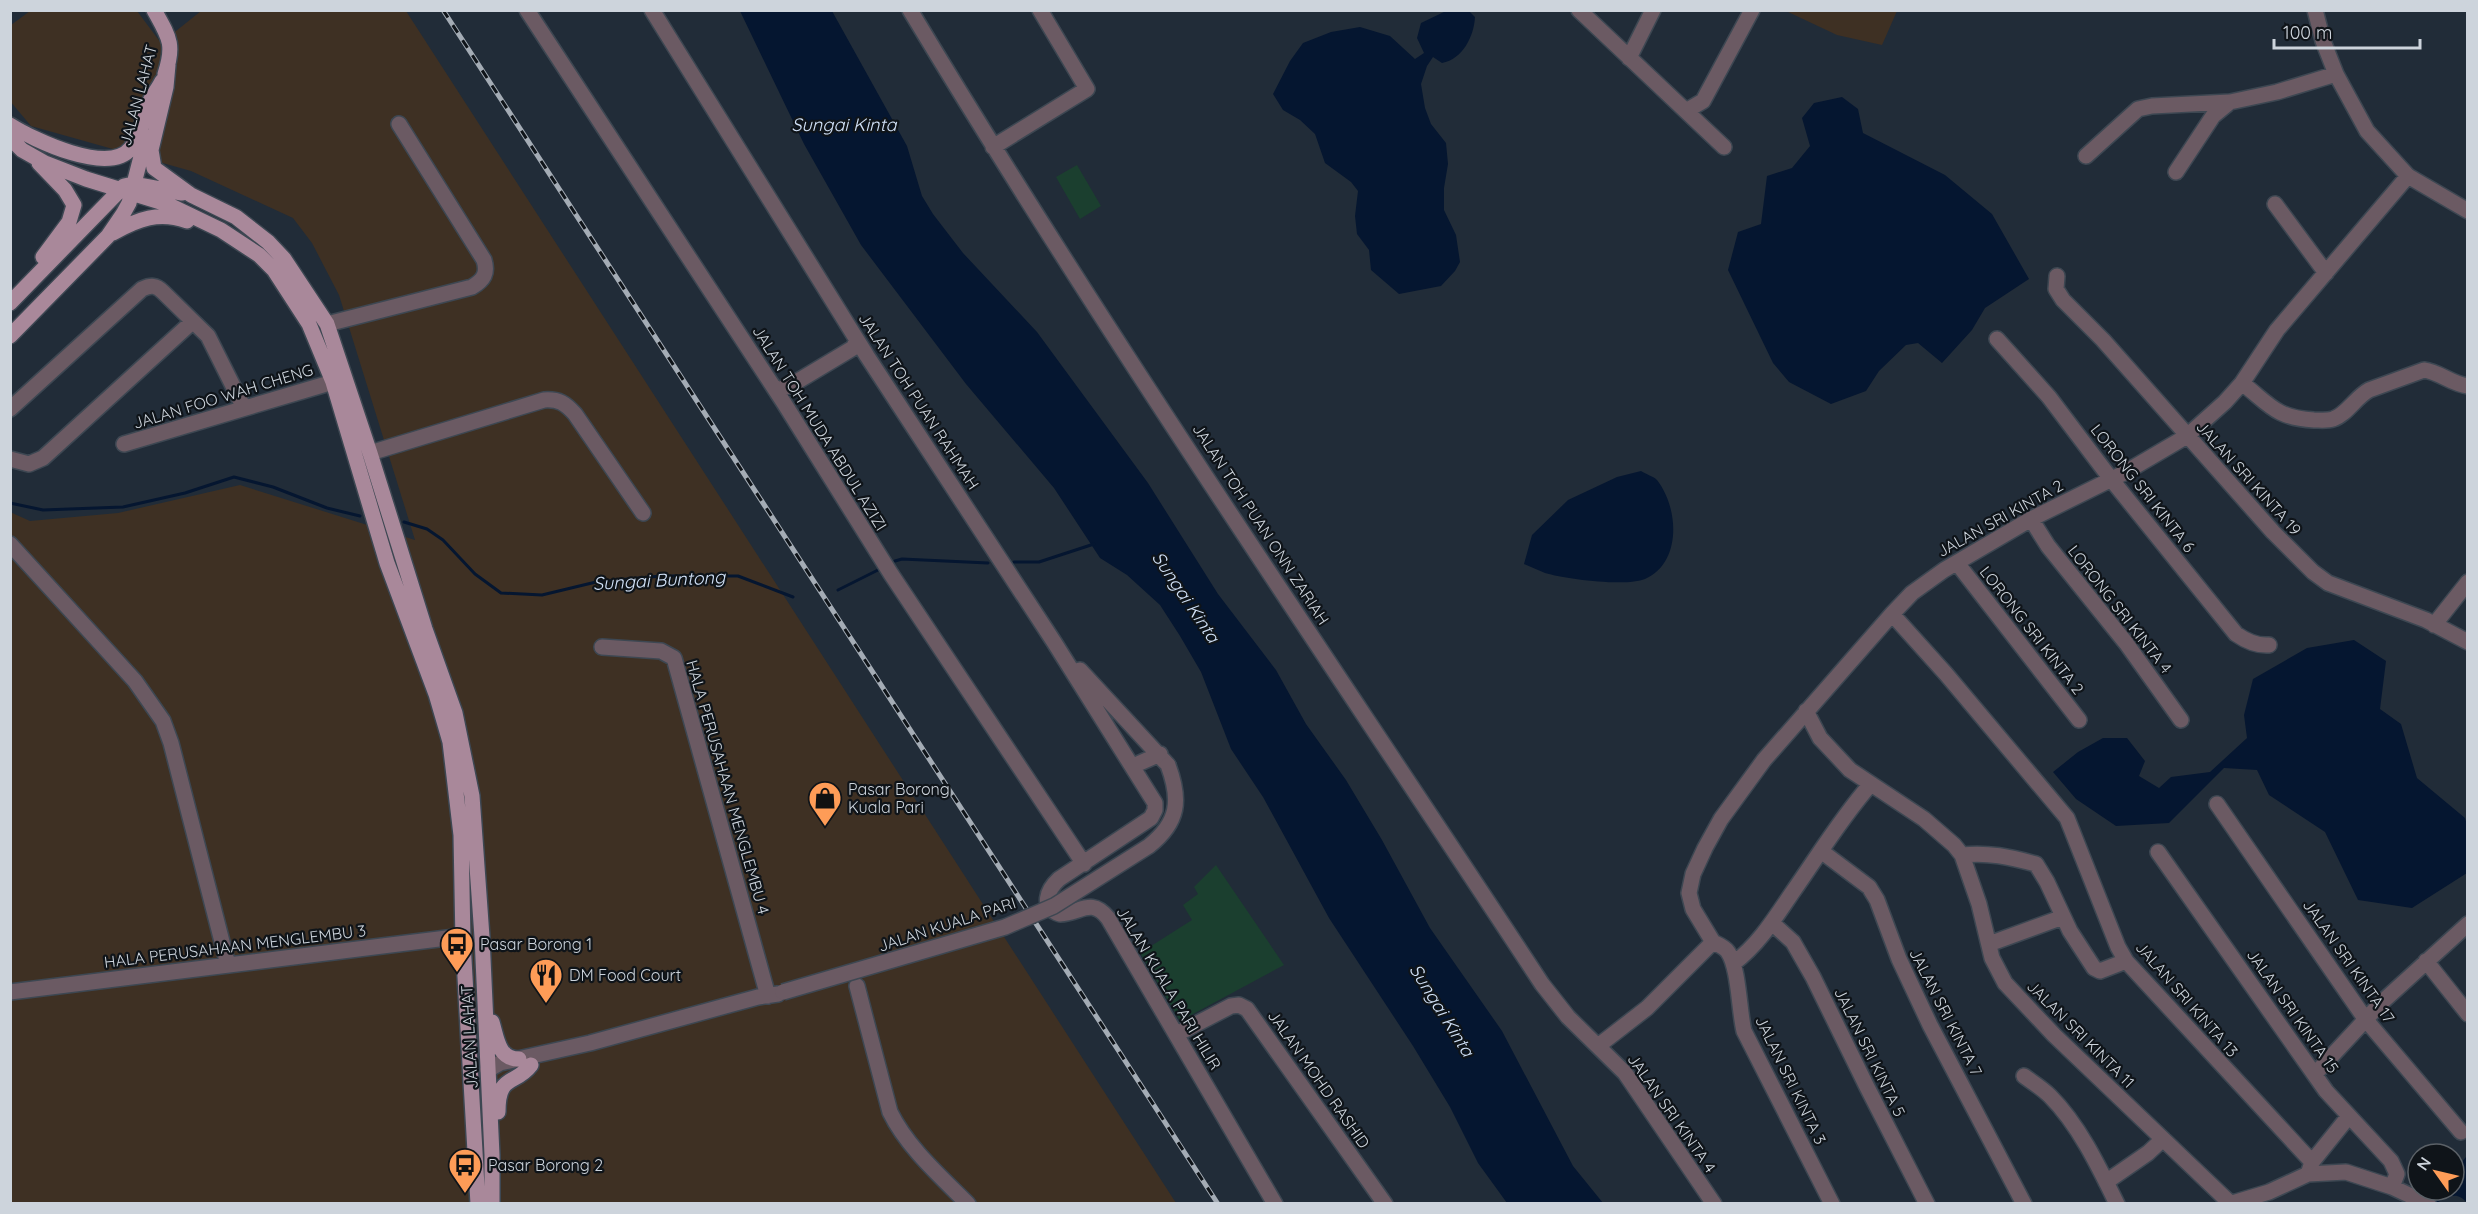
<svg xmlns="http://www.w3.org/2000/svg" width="2478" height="1214" viewBox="0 0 2478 1214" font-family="Quicksand,sans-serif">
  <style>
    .industrial { fill: #3e3023 }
    .green { fill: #1b3f2f }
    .water { fill: #051630 }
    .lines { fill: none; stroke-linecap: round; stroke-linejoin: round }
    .stream { stroke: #051630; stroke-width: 3 }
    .minor-casing { stroke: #3d4752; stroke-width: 18 }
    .major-casing { stroke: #3d4752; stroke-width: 18 }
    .minor { stroke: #6b5a63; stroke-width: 15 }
    .major { stroke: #a9889a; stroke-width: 15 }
    .rail-casing { stroke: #a4acb5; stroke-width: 5 }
    .rail { stroke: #0f1419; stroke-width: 3; stroke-dasharray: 9; stroke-linecap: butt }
    .minor-bridge-casing { stroke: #3d4752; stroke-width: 18; stroke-linecap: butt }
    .minor-bridge { stroke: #6b5a63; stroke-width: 15 }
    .labels { text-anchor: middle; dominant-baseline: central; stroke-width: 4.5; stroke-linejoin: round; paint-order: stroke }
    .street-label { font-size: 16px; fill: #cdd4dc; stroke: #0f1419 }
    .poi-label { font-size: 16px; fill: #cdd4dc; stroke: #0f1419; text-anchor: start }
    .water-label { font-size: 18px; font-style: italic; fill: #d3e3f9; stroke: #0f1419 }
  </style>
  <rect width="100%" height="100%" fill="#212c38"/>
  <path class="industrial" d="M30 11H137L161 43 201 11H406L1176 1203H11L10 512 30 521 118 513 240 485 415 540 339 295 312 243 293 218 191 171 31 126 10 101 11 25Z
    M1786 11H1897L1882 45 1837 35Z"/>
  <path class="green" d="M1077 165 1101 206 1080 219 1056 177Z
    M1216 865 1284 965 1180 1021 1140 953 1192 920 1183 905 1198 894 1194 887Z"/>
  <path class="water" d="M1448 10 1469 11 1475 17C1474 36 1463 59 1442 63L1433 57 1427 66 1421 84 1425 108 1431 124 1446 143 1448 164 1444 188V210L1456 235 1460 262 1455 271 1441 286 1399 294 1371 270 1369 250 1357 234 1355 216 1358 191 1351 182 1325 163 1315 134 1300 120 1283 110 1273 94 1290 61 1303 43 1331 32 1360 27 1390 36 1415 59 1424 53 1417 38 1421 23Z
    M740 11H832L907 146 922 196 933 214 963 253 1037 332 1148 483 1218 594 1276 670 1306 724 1346 780 1382 840 1430 928 1502 1031 1573 1166 1603 1203H1507L1478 1163 1450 1107 1413 1046 1329 918 1263 797 1231 749 1201 672 1180 636 1160 605 1127 575 1100 558 1054 488 966 384 861 245 804 144Z
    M1842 97 1858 109 1863 133 1945 175 1992 214 2029 279 1985 308 1972 330 1942 363 1918 343 1906 345 1879 371 1866 391 1831 404 1789 382 1773 363 1728 270 1738 232 1761 224 1767 176 1792 168 1810 146 1802 118 1814 103Z
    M1641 471C1645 474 1653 476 1657 480 1679 508 1682 563 1645 579 1626 587 1565 579 1545 573 1538 570 1531 567 1524 564L1532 535 1568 500 1617 477Z
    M2354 640 2386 661 2380 709 2401 724 2417 778 2465 818 2467 825V873L2412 908 2358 900 2325 832 2269 795 2257 770 2224 768 2169 823 2116 826 2076 799 2053 772 2078 752 2103 738H2127L2145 761 2139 776 2159 788 2171 777 2210 772 2247 738 2244 715 2253 679 2307 648Z
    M2466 1157 2467 1158V1203C2458 1191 2448 1196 2437 1203L2413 1194 2415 1177 2418 1175V1190H2454V1171Z"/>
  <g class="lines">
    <path class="stream" d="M10 503 43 510 123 507 185 493 234 477 273 487 327 508 360 516
      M404 522 427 529 443 540 475 574 501 593 542 595 596 582 661 576H738L793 597
      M895 561 902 559 988 563
      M1014 562H1039L1094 544
      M838 590 880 569"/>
    <defs>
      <path id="minor" d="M527 10 784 403 891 574 1084 864
        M652 10 867 356 1054 642 1155 803V810L1151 818 1059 879C1047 890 1040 908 1060 914 1081 913 1091 897 1108 918L1275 1204
        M910 10C1110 342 1330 661 1542 984L1568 1017 1625 1073 1714 1204
        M1579 10 1724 147
        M2315 10 2323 41 2336 74
        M1629 58 1653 10
        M1686 111 1703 101 1752 10
        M993 147 1087 89 1040 10
        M2086 156 2138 109 2152 106 2230 102
        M2176 172 2213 116 2230 102 2277 92 2336 74 2367 131 2408 176 2468 211
        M2275 204 2326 273
        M2057 276 2056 289 2063 300 2103 340 2273 532 2313 572 2328 583 2426 620 2468 642
        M327 324 472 287C484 280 488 273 484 260L399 124
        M1997 339 2049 397 2111 479 2236 634C2246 641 2256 646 2269 645
        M2242 383C2270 405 2276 418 2314 420 2320 420 2327 421 2333 419 2346 415 2356 397 2369 390L2424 370C2440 372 2451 384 2468 386
        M776 391 793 384 853 348 857 340
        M10 409 142 289C151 285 156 285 163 292L208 336 244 408
        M124 444 333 382
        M370 453 544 400C559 399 565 403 575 414L643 513
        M10 459 29 464 43 458 192 322
        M2031 519 2048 546 2126 643 2181 720
        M10 544 135 681 163 721 171 743 228 965
        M1957 563 2079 720
        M1892 614 1946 674 2067 818 2118 947 2126 961 2312 1162
        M2434 625 2468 582
        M602 647 661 651 674 658 768 996
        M1080 670 1168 765
        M1806 711 1820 738 1850 770 1924 819 1954 845 1962 855 1979 904 1992 958 2005 983 2054 1035 2230 1203
        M1133 766 1160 754
        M2217 804 2366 1020 2461 1132
        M1821 851 1869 887 1877 900 1899 959 1930 1025 2024 1204
        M2158 852 2326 1091 2391 1161 2397 1174 2392 1187
        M1962 855C1988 852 2010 857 2036 864L2047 882 2070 931 2094 968 2100 971 2126 961
        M1772 923 1793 942 1813 977 1867 1087 1927 1204
        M1713 942 1693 909 1689 893 1693 874 1705 848 1721 819 1764 760 1892 614 1912 593 1944 570 2031 519 2124 473 2187 436 2225 402 2242 383 2277 330 2408 176
        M1713 942C1719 945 1725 947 1728 952 1739 968 1739 1011 1744 1031L1832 1204
        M1989 944 2063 917
        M2426 961 2468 1014
        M1734 963C1759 944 1775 918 1792 893 1818 856 1841 818 1870 785
        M857 986 890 1112C907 1147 940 1176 968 1204
        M10 992 463 936
        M1177 1034 1231 1006 1239 1005 1247 1009 1385 1204
        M1598 1046 1647 1008 1713 942
        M488 1070 500 1063 590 1043 758 997 778 994
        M2315 1074 2381 1003 2468 924
        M2024 1076C2032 1082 2042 1088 2050 1096 2079 1125 2099 1167 2117 1204
        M2309 1171 2312 1162 2349 1116
        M2106 1182 2148 1153 2163 1139
        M2229 1204 2269 1192 2308 1174 2346 1172 2392 1187 2428 1204"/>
      <path id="major" d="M154 10C169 37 175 44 165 74
        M168 65 166 87 151 150 154 168 191 195 236 217 268 242 284 259 327 324 370 453 425 629 455 713 472 796 482 937 492 1155V1204
        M10 125C34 140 109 176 131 148 140 136 143 119 148 105 152 96 158 89 162 81
        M10 138 22 150 45 163 86 179 167 204 221 230 259 255 274 270 309 324 333 382 387 563 436 694 450 742 461 835 463 942 478 1204
        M39 163 65 190 74 205 69 222 43 257
        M113 233C138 219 159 211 187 221
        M10 303 124 186 133 184 182 193
        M10 336 108 236 123 214 129 203 146 137
        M492 1022C497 1038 498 1059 519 1059
        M498 1112C498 1073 515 1086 531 1065"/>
    </defs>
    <use href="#minor" class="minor-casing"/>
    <use href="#major" class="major-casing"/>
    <use href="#minor" class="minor"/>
    <use href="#major" class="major"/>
    <defs>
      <path id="rail" d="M443 10 1218 1204"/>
    </defs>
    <use href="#rail" class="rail-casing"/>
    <use href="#rail" class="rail"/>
    <defs>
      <path id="minor-bridge" d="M783 992 1005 927 1054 906 1149 846C1179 822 1181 800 1168 765"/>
    </defs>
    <use href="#minor-bridge" class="minor-bridge-casing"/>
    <use href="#minor-bridge" class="minor-bridge"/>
  </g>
  <defs>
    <symbol id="shop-pin" viewBox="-11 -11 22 30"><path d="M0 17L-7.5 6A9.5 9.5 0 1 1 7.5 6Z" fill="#fe9c57" stroke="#0f1419"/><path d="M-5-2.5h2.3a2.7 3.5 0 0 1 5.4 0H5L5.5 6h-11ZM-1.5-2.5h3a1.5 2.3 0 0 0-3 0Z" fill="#111"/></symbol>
    <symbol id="bus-pin" viewBox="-11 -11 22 30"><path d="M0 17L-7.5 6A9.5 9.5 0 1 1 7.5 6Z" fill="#fe9c57" stroke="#0f1419"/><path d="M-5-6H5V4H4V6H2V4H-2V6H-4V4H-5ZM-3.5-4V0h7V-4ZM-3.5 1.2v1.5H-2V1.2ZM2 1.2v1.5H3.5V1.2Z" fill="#111"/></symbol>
    <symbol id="restaurant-pin" viewBox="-11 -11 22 30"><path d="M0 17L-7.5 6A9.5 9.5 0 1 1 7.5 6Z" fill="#fe9c57" stroke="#0f1419"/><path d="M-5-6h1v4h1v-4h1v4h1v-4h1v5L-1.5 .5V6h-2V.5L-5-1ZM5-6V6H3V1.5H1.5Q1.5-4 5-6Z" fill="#111"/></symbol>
  </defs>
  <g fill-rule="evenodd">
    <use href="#shop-pin" x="806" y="779" width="38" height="52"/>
    <use href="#bus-pin" x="438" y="925" width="38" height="52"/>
    <use href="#restaurant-pin" x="527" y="956" width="38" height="52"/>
    <use href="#bus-pin" x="446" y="1146" width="38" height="52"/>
  </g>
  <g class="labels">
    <g class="street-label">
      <text transform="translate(138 95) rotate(-75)">JALAN LAHAT</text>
      <text transform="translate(223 396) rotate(-17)">JALAN FOO WAH CHENG</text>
      <text transform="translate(919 401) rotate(57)">JALAN TOH PUAN RAHMAH</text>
      <text transform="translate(820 428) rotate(58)">JALAN TOH MUDA ABDUL AZIZI</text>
      <text transform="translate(2249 478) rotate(48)">JALAN SRI KINTA 19</text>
      <text transform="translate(2143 488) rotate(52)">LORONG SRI KINTA 6</text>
      <text transform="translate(2000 518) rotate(-29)">JALAN SRI KINTA 2</text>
      <text transform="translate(1261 524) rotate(57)">JALAN TOH PUAN ONN ZARIAH</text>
      <text transform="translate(2120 609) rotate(52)">LORONG SRI KINTA 4</text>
      <text transform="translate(2032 630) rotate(52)">LORONG SRI KINTA 2</text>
      <text transform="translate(728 787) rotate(74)">HALA PERUSAHAAN MENGLEMBU 4</text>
      <text transform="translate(947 924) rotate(-18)">JALAN KUALA PARI</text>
      <text transform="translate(235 946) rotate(-7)">HALA PERUSAHAAN MENGLEMBU 3</text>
      <text transform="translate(2349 961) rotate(55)">JALAN SRI KINTA 17</text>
      <text transform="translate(1169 988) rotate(59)">JALAN KUALA PARI HILIR</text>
      <text transform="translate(2187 999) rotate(49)">JALAN SRI KINTA 13</text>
      <text transform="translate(2293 1011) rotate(55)">JALAN SRI KINTA 15</text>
      <text transform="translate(1946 1012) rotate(63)">JALAN SRI KINTA 7</text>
      <text transform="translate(2081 1034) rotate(45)">JALAN SRI KINTA 11</text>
      <text transform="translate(469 1037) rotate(-93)">JALAN LAHAT</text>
      <text transform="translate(1870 1052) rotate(64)">JALAN SRI KINTA 5</text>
      <text transform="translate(1319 1079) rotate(55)">JALAN MOHD RASHID</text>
      <text transform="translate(1791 1080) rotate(64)">JALAN SRI KINTA 3</text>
      <text transform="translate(1672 1113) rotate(55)">JALAN SRI KINTA 4</text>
    </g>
    <g class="poi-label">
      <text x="848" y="789">Pasar Borong<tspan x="848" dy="18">Kuala Pari</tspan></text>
      <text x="480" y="944">Pasar Borong 1</text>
      <text x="569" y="975">DM Food Court</text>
      <text x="488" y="1165">Pasar Borong 2</text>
    </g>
    <g class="water-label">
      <text x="844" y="124">Sungai Kinta</text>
      <text transform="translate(659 580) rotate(-3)">Sungai Buntong</text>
      <text transform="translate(1186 597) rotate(56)">Sungai Kinta</text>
      <text transform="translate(1442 1010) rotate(58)">Sungai Kinta</text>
    </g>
  </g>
  <rect width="2478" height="1214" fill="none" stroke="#cdd4dc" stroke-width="24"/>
  <g transform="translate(2436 1172) rotate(304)"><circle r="28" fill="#0f1419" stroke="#5b6167" stroke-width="1.5"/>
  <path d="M0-4.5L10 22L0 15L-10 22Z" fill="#fe9c57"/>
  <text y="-9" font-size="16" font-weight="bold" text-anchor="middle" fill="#cdd4dc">N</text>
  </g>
  <path d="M2274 39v9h146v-9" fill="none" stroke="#cdd4dc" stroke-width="3"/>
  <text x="2283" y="39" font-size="18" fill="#cdd4dc" stroke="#0f1419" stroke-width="4.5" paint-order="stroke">100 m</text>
</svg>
